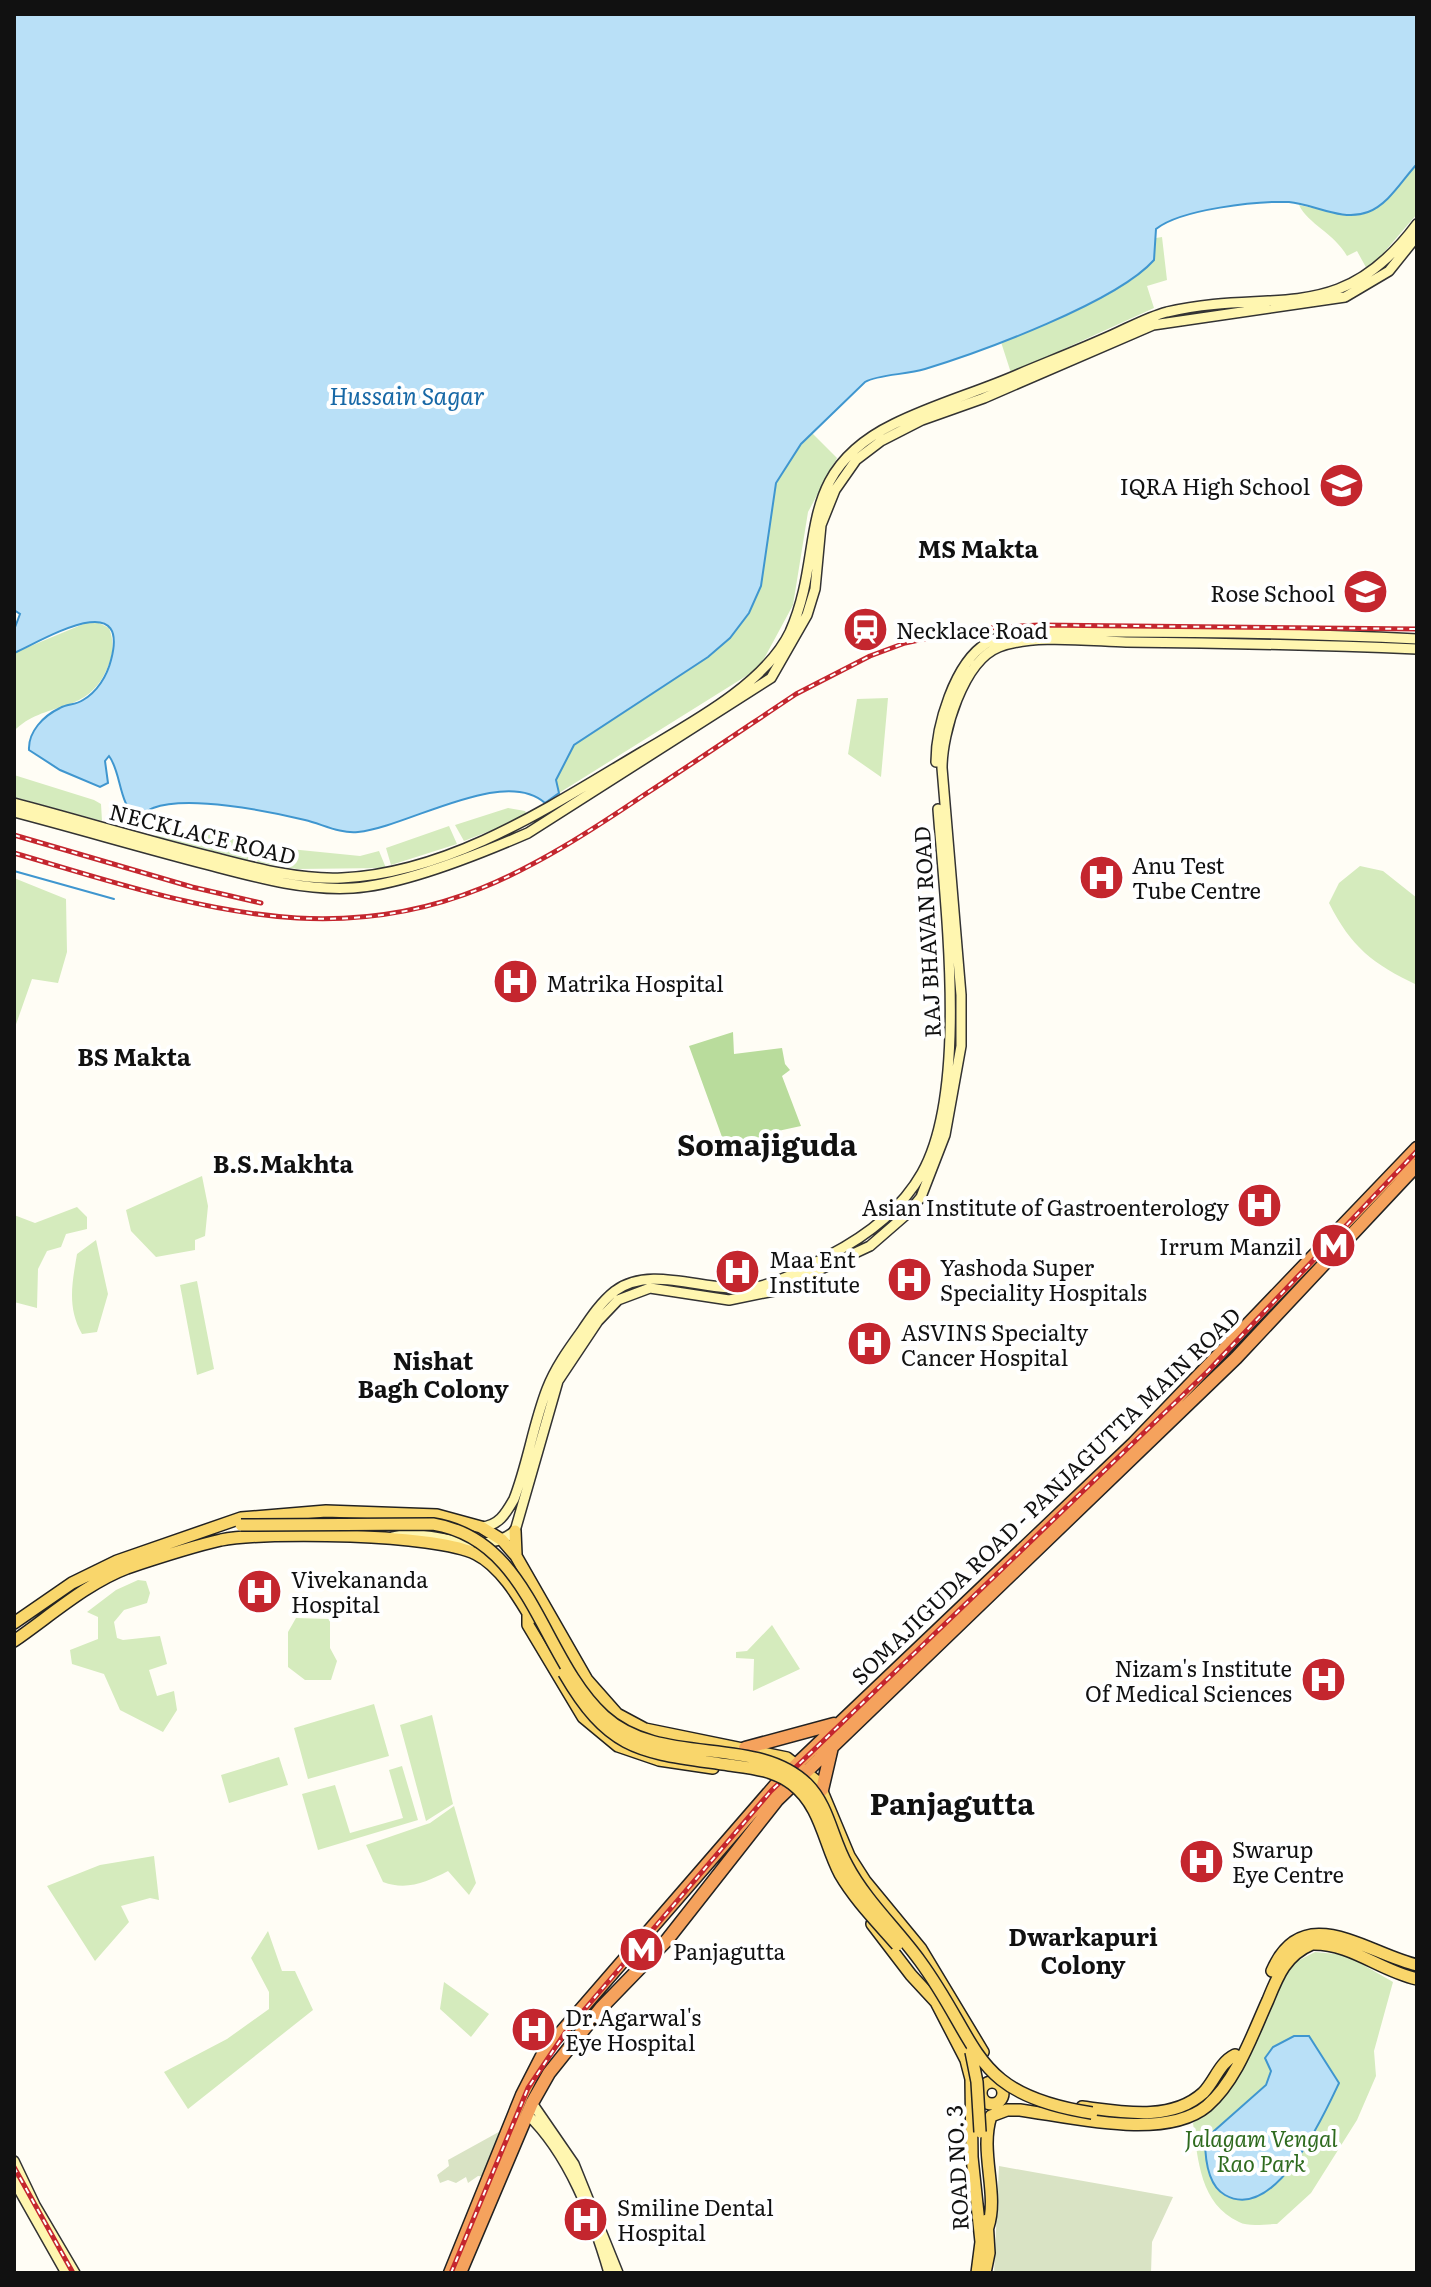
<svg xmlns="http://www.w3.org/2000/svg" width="1431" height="2287" viewBox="0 0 1431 2287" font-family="Literata,serif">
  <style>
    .green { fill: #d5ebbd }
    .forest { fill: #b9dc9c }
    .cemetery { fill: #d9e3c4 }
    .water { fill: #b9e0f7; stroke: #3f96cf; stroke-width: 2 }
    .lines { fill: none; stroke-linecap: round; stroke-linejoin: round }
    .stream { stroke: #3f96cf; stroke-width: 2 }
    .secondary-casing { stroke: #333; stroke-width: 12 }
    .primary-casing { stroke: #222; stroke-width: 14 }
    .highway-casing { stroke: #222; stroke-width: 15 }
    .secondary { stroke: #fff6b0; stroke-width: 9 }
    .primary { stroke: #f9d66b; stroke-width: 11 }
    .highway { stroke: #f5a25d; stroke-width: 12 }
    .rail-casing { stroke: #c4262e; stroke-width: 5 }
    .rail { stroke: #fff; stroke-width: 2; stroke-dasharray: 6; stroke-linecap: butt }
    .primary-bridge-casing { stroke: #222; stroke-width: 14; stroke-linecap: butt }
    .primary-bridge { stroke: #f9d66b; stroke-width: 11 }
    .labels { text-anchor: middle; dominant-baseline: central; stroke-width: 8; stroke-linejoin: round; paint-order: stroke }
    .poi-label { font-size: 22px; fill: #111; stroke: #fff; text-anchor: start }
    .street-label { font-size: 22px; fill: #111; stroke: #fff }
    .park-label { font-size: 22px; font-style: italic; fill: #2f6b1f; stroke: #fff }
    .water-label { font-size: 24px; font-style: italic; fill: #1768a6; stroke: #fff }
    .neighbourhood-label { font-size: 24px; font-weight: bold; fill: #111; stroke: #fff }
    .district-label { font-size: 30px; font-weight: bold; fill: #111; stroke: #fff }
  </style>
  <rect width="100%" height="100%" fill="#fffdf5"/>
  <path class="green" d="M1417 164V214L1368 271 1357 251 1347 256C1334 233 1308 224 1299 205 1371 221 1368 215 1417 164Z
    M1162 237 1167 280 1147 286 1154 308 1011 373 1001 342 1132 280 1154 260 1156 238Z
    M812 433 837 458 808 512 793 605 759 668 559 793 556 780 574 745 708 657 730 638 749 613 761 586 776 483 792 455Z
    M93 620 109 628C115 643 113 656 106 671 85 716 45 700 14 731V653Z
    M888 698 881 777 848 754 857 699Z
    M14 775 94 800 101 804 102 821 14 797Z
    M508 808 525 811 528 816 464 841 455 825Z
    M449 826 457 844 391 865 386 848Z
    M165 827 249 842 248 860 155 836Z
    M260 846 360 856 379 851 386 868 297 869 257 862Z
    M1360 866 1383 871 1417 898V985C1373 964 1351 947 1329 903L1339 883Z
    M14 878 66 899 67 952 58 983 32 979 14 1030Z
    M202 1176 208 1206 205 1236 195 1240V1250L156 1257 131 1231 126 1210Z
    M77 1207 87 1217V1229L66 1234 61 1247 47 1251 38 1269 37 1308 14 1302V1215L35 1223Z
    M96 1240 108 1294 97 1332 82 1334C67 1307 72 1284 77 1254Z
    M197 1281 214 1369 197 1375 180 1285Z
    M138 1580 146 1581 150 1593 147 1603 124 1610 114 1622 117 1638 123 1640 160 1636 167 1664 149 1670 157 1696 174 1691 177 1710 163 1732 120 1710 104 1674 72 1664 70 1650 98 1639V1617L87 1612 116 1590Z
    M296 1618 330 1619V1648L337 1661 331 1680H305L288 1667V1632Z
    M772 1625 800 1669 753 1691 754 1659 736 1658V1652L747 1651Z
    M374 1704 389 1756 308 1779 294 1728Z
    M432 1715 453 1804 426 1821 400 1725Z
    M279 1757 288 1785 229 1803 221 1775Z
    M402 1766 418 1820 318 1850 302 1794 335 1785 350 1833 403 1818 389 1770Z
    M454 1806 476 1883 469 1895 448 1871C427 1882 407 1891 383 1882L366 1845 430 1823Z
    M154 1856 159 1900 150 1898 121 1906 129 1922 95 1961 47 1886 100 1865Z
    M268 1931 282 1971H295L313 2010 188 2109 164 2072 227 2039 269 2009V1992L251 1958Z
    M1315 1952 1346 1955 1393 1982 1374 2051 1376 2076 1357 2120 1311 2193 1277 2224C1266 2224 1248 2227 1239 2222 1200 2204 1198 2160 1193 2123L1237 2077 1288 1966Z
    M444 1982 489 2014 471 2037 440 2009Z"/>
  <path class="forest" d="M733 1032 734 1054 782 1048 785 1064 790 1070 782 1076 801 1126 764 1134 766 1141 726 1148 689 1046Z"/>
  <path class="cemetery" d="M506 2128 488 2177 478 2176 468 2183 466 2177 456 2183 448 2180 440 2183 437 2175 449 2166 448 2160Z
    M999 2166 1173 2197 1152 2242 1151 2273H994Z"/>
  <path class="water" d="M14 14H1417V164C1402 180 1389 204 1368 212 1342 222 1314 204 1289 202 1257 201 1181 209 1156 229L1154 260C1117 302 981 352 925 369 906 375 879 374 865 382L801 444 776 483 761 586 749 613 730 638 708 657 574 745 556 780 559 793 545 803C504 766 408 827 358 832 340 834 322 824 305 820 268 811 188 795 153 808 147 810 144 815 138 817 118 806 122 773 109 756L105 761 108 783 100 787 60 770 29 750C28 732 43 716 60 708 67 704 76 705 83 700 97 692 107 676 111 660 131 585 40 642 14 653V630L20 614 14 610Z
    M1294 2036H1309L1339 2083C1323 2117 1275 2223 1225 2195 1207 2185 1205 2157 1205 2139L1266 2085 1271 2071 1265 2058 1273 2047Z"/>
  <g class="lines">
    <path class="stream" d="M14 871 114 899"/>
    <defs>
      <path id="secondary" d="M936 762C936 727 954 663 987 643 1016 626 1079 632 1113 632 1215 632 1316 634 1417 639
        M14 803C79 820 144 840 209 856 252 867 297 880 342 878 451 873 551 806 642 752 691 723 765 684 790 632 827 549 791 474 894 424 934 404 978 392 1019 374 1050 361 1081 349 1112 335 1130 327 1148 317 1167 312 1273 287 1339 329 1417 224
        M14 812C79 829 143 848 209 865 255 877 304 891 353 888 402 885 482 853 528 833L771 678 807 615 815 589 821 525 835 490 856 460 881 441 922 420 984 398 1153 325 1345 297 1389 271 1417 236
        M481 1527C499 1526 506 1513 514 1499 528 1463 533 1425 547 1389 555 1368 568 1350 581 1332 591 1317 601 1302 615 1291 653 1263 710 1295 756 1287 782 1282 805 1268 828 1256 865 1237 901 1210 922 1173 969 1090 945 905 938 809
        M392 1537C433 1526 480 1560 515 1531L558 1381 598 1321 618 1300 650 1288 729 1300 774 1291 870 1246 908 1213 921 1197 945 1135 961 1046V995L942 768C942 733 963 661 999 647 1032 634 1090 641 1126 642 1223 643 1320 645 1417 649
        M532 2103 574 2164 618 2273
        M527 2114C569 2154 593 2218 609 2273
        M14 2161 35 2205 75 2273
        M14 2181 66 2273"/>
      <path id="primary" d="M515 1531 516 1554
        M528 1613V1625L583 1717 618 1746 659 1760 713 1768
        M14 1623 72 1583 117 1561 241 1518 326 1511 437 1515 481 1527 502 1540 516 1556 587 1680 617 1714 645 1729 787 1758 818 1782 849 1856 865 1881 921 1949 983 2052
        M14 1641C49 1617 87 1583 127 1568 157 1558 190 1547 221 1540 267 1531 436 1534 476 1554 500 1566 518 1596 531 1618
        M872 1924 911 1975 936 2002 966 2060 971 2079 972 2157 981 2242 977 2273
        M1272 1971C1303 1899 1368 1954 1417 1965
        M981 2093a11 11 0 1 1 22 0a11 11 0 1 1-22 0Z
        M1082 2107C1121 2112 1171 2122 1203 2093 1215 2081 1219 2063 1235 2055
        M988 2227C999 2193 979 2152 991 2116L1007 2110H1020C1071 2117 1165 2141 1207 2106 1237 2080 1252 2035 1268 2000 1278 1975 1286 1955 1312 1944 1351 1943 1380 1971 1417 1979
        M985 2273 989 2253 987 2220"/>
      <path id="highway" d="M745 1748 834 1724
        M822 1790 832 1747
        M450 2273 522 2095 544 2052 779 1781 1134 1443 1417 1148
        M460 2273 532 2103 549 2073 601 2008 667 1940 777 1800 1236 1358 1417 1165"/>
    </defs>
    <use href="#secondary" class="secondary-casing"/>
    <use href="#primary" class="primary-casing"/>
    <use href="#highway" class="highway-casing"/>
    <use href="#secondary" class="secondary"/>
    <use href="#primary" class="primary"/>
    <use href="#highway" class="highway"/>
    <defs>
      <path id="rail" d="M14 835 192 887 261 903
        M14 853C106 880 201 912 297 918 440 926 531 871 644 795 695 762 745 728 796 694L870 656 905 643 971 629 1039 625 1417 629
        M14 2167 73 2273
        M451 2273 528 2088 567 2030 771 1791 1208 1371 1417 1151"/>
    </defs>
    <use href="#rail" class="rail-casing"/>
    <use href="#rail" class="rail"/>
    <defs>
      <path id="primary-bridge" d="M241 1525 433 1524C532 1540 540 1657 604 1716 661 1768 756 1734 807 1784 829 1806 832 1839 847 1865 866 1901 897 1929 920 1961 982 2046 970 2094 1092 2113
        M564 1673C611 1754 642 1752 729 1765 751 1768 774 1770 792 1784 821 1806 824 1844 840 1874 855 1900 878 1923 897 1945
        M971 2052 977 2082 980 2132"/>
    </defs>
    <use href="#primary-bridge" class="primary-bridge-casing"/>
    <use href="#primary-bridge" class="primary-bridge"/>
  </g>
  <defs>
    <symbol id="university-disc" viewBox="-11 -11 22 22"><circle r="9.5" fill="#c4262e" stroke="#fff"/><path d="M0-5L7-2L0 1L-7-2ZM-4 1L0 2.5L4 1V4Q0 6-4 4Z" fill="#fff"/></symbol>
    <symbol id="station-disc" viewBox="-11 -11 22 22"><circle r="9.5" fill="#c4262e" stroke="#fff"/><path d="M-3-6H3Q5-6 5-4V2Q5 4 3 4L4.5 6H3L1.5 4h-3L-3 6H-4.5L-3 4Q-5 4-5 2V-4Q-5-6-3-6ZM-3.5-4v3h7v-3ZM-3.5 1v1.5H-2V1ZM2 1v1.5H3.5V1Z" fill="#fff"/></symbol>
    <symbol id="hospital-disc" viewBox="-11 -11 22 22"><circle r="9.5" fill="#c4262e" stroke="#fff"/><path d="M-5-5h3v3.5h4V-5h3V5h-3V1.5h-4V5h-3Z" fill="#fff"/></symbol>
    <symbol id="metro-disc" viewBox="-11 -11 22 22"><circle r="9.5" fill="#c4262e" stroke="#fff"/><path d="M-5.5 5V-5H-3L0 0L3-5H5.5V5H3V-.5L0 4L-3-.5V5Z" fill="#fff"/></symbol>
  </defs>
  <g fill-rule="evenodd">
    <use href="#university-disc" x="1316" y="460" width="51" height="51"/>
    <use href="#university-disc" x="1340" y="566" width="51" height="51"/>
    <use href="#station-disc" x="840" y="604" width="51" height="51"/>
    <use href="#hospital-disc" x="1076" y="852" width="51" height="51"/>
    <use href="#hospital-disc" x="490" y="956" width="51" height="51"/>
    <use href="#hospital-disc" x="1234" y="1180" width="51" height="51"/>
    <use href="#metro-disc" x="1308" y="1220" width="51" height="51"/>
    <use href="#hospital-disc" x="712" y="1246" width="51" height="51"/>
    <use href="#hospital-disc" x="884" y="1254" width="51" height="51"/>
    <use href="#hospital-disc" x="844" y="1318" width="51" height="51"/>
    <use href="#hospital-disc" x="234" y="1566" width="51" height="51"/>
    <use href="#hospital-disc" x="1298" y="1654" width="51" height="51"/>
    <use href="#hospital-disc" x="1176" y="1836" width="51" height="51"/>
    <use href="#metro-disc" x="616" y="1924" width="51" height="51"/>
    <use href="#hospital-disc" x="508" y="2004" width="51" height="51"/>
    <use href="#hospital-disc" x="560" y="2194" width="51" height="51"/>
  </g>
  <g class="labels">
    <g class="poi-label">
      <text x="1310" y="485" text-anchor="end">IQRA High School</text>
      <text x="1335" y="592" text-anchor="end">Rose School</text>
      <text x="896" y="629">Necklace Road</text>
      <text x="1132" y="864">Anu Test<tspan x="1132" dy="25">Tube Centre</tspan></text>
      <text x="546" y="982">Matrika Hospital</text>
      <text x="1229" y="1206" text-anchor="end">Asian Institute of Gastroenterology</text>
      <text x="1302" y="1245" text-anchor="end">Irrum Manzil</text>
      <text x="769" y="1258">Maa Ent<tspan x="769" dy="25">Institute</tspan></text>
      <text x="940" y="1266">Yashoda Super<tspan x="940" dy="25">Speciality Hospitals</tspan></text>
      <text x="901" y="1331">ASVINS Specialty<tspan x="901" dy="25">Cancer Hospital</tspan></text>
      <text x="291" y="1578">Vivekananda<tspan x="291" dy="25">Hospital</tspan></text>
      <text x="1292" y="1667" text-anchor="end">Nizam's Institute<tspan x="1292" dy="25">Of Medical Sciences</tspan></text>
      <text x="1232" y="1848">Swarup<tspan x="1232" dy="25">Eye Centre</tspan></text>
      <text x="673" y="1950">Panjagutta</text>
      <text x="565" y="2016">Dr.Agarwal's<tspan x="565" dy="25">Eye Hospital</tspan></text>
      <text x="617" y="2206">Smiline Dental<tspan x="617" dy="25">Hospital</tspan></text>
    </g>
    <g class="street-label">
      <text transform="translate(203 833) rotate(14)">NECKLACE ROAD</text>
      <text transform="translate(926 932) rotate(-93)">RAJ BHAVAN ROAD</text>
      <text transform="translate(1045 1495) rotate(-44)">SOMAJIGUDA ROAD - PANJAGUTTA MAIN ROAD</text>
      <text transform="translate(956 2168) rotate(-93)">ROAD NO. 3</text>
    </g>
    <g class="park-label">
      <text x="1261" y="2137">Jalagam Vengal<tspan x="1261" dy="25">Rao Park</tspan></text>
    </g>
    <g class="water-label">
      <text x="407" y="394">Hussain Sagar</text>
    </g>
    <g class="neighbourhood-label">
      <text x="978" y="547">MS Makta</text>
      <text x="134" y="1055">BS Makta</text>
      <text x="283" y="1162">B.S.Makhta</text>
      <text x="433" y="1359">Nishat<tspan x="433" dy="28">Bagh Colony</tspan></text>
      <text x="1083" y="1935">Dwarkapuri<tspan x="1083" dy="28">Colony</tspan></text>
    </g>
    <g class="district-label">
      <text x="767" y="1143">Somajiguda</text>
      <text x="952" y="1802">Panjagutta</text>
    </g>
  </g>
  <rect width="1431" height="2287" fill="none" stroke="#111111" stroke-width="32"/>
</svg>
